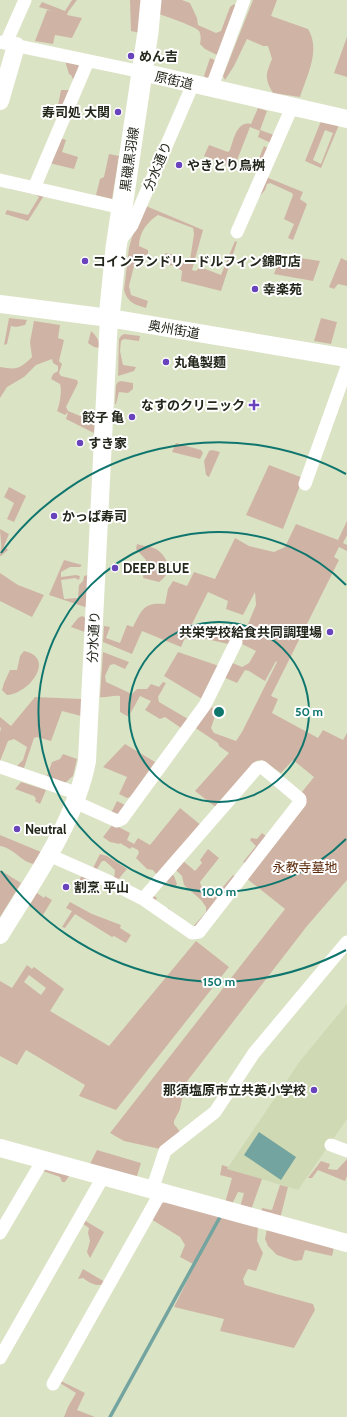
<svg xmlns="http://www.w3.org/2000/svg" width="347" height="1417" viewBox="0 0 347 1417" font-family="Cabin,'Noto Sans JP',sans-serif">
  <style>
    .built { fill: #cfd9b4 }
    .green { fill: #cfb4a5; fill-rule: evenodd }
    .water { fill: #73a49f }
    .lines { fill: none; stroke-linecap: round; stroke-linejoin: round }
    .stream { stroke: #73a49f; stroke-width: 3.5 }
    .street { stroke: #fff; stroke-width: 13 }
    .secondary { stroke: #fff; stroke-width: 18 }
    .primary { stroke: #fff; stroke-width: 21 }
    .ring { fill: none; stroke: #0f766e; stroke-width: 2 }
    .poi-dot { fill: #6943bc; stroke: #fff; stroke-width: 1.5 }
    .labels { text-anchor: middle; dominant-baseline: central; stroke-width: 4; stroke-linejoin: round; paint-order: stroke }
    .poi-label { font-size: 13px; font-weight: bold; fill: #23261a; stroke: #fff; text-anchor: start }
    .street-label { font-size: 13px; fill: #23261a; stroke: #fff }
    .park-label { font-size: 13px; fill: #5c2b0b; stroke: #fff }
    .centre { fill: #0f766e; stroke: #fff; stroke-width: 2 }
    .ring-label { font-size: 12px; text-anchor: middle; font-weight: bold; fill: #0f766e; stroke: #fff; stroke-width: 4; stroke-linejoin: round; paint-order: stroke }
  </style>
  <rect width="100%" height="100%" fill="#dbe3c5"/>
  <path class="built" d="M347 1004V1119L298 1190 227 1169 300 1061Z"/>
  <path class="green" d="M72 0H77L68 12 67 15 82 18 72 38 55 35 53 44 35 41 47 10 53 11 39 7 42 2 65 11Z
    M130 0H143L140 33 131 31Z
    M161 0H182L190 3 197 18 198 25 216 33 221 31 230 7 234 4 238 8 219 56 205 49 200 44C201 40 201 34 199 31 197 27 165 16 159 14Z
    M253 0H277L271 16 308 29C321 50 307 75 300 97L273 93C264 78 266 74 272 59L268 46H263L247 39 234 66 225 80 223 76Z
    M347 37V77L334 73Z
    M210 58 217 61 210 77 206 78 204 76Z
    M65 61 78 65 80 67 74 81 71 75 69 74Z
    M61 90H71L60 116 56 115Z
    M258 108 267 111 260 130 274 135 271 143 258 137 260 131 250 127 234 168 204 156 209 145 228 152 230 150C233 141 237 120 251 124Z
    M321 121 339 125 321 168 305 161ZM325 130 333 133 321 164 313 160Z
    M60 138 66 140 62 152 78 157 74 169 49 163Z
    M264 146 269 149 259 173 254 171Z
    M109 154 119 156 112 199 96 195 100 179 104 177Z
    M266 177 303 192 300 199 307 204 293 240 288 238 294 224 284 219 293 195 292 193 270 183 267 184 265 190 257 199Z
    M11 186 45 194 28 221 5 214 7 210 28 215 39 197 36 195 10 189Z
    M146 206 203 230 192 270 196 271 200 267 221 275 235 241 237 242 221 291 181 281 182 271C182 271 177 267 176 266 168 263 165 270 162 258L166 253 180 256 181 262 189 263 190 260 194 234 193 228 158 215C147 222 139 233 139 246L148 250V255H140L136 258 129 286 131 295 148 301 146 308C135 305 127 302 124 290L129 248 132 237Z
    M281 255 320 261 313 281 274 274Z
    M341 258 347 261V286L338 284 334 289 329 287Z
    M9 318 27 320 25 325 16 327 11 326 7 344 4 345Z
    M321 318 337 322 331 344 314 341Z
    M34 321 60 325 58 338 64 340 59 361 62 364 59 373 61 376 77 380 78 383 66 407 68 411 95 422 94 433 66 419 68 412 65 415 57 411C60 404 62 390 60 384L51 379 53 374 58 371V366L53 363 52 359 36 365 24 377 7 387 0 398V367C17 370 20 369 32 357L30 342Z
    M91 331C96 335 100 341 99 348L94 347 88 343Z
    M124 334 140 336 139 341 124 339 121 341 120 351 123 365 136 367 134 371 118 376 119 339 121 336Z
    M121 381 133 383V389L128 393 119 392 116 404H115L116 385 118 382Z
    M176 443 201 450 203 453 200 459 172 452Z
    M212 450 220 452 209 477 206 475 204 461 209 451Z
    M269 465 303 478 283 529 246 515Z
    M9 487 26 496 14 522 7 519 14 503 4 497Z
    M347 521V535L343 543 347 545V551L339 547 334 557 339 560 271 696 278 699 272 713 318 738 323 730 343 740 347 733V880L307 926 185 1084 180 1109 174 1121V1124L181 1133 160 1149 124 1141 110 1133 285 909 246 878 305 796 302 792 314 777 293 760 281 773 262 760 256 761 217 808 195 791 229 753 219 746 218 743 194 727 209 706 217 710 211 728 214 733 236 741 242 732 277 662 276 661 265 681 249 671 245 670 237 683 223 677 230 662 242 667 249 663 256 651 240 643 256 605 255 592 243 615 226 609 228 601 208 592 190 628 231 639 228 644 198 637 194 640 185 638 181 647 142 631 132 654 103 642 104 626 110 627 106 638 120 643 127 625 133 627C142 609 144 602 165 604L168 589 173 581 187 586 194 572 215 579 235 538 249 546 274 552 285 547 296 524 338 540Z
    M0 529 9 534 4 546 8 550 1 556H0C0 552 2 547 1 543 1 538 0 534 0 529Z
    M137 544C143 546 150 546 156 549 163 553 171 564 167 573 165 577 162 580 159 582L143 578 146 560 136 549Z
    M64 560 82 565 80 567H70L61 572V577L76 575 80 576 79 580 75 578 61 580 64 599 78 598 79 585 83 581 84 576 88 575 86 607H85L49 595Z
    M0 573 18 585 44 595 32 617 0 601Z
    M82 616 86 618 85 632 71 627 78 618Z
    M24 651C56 658 30 693 7 695L2 690 4 683 10 670H17L20 656Z
    M103 652 129 662 125 669 114 664 110 665 105 676 106 682 132 694 137 689H147L151 684 159 687 163 682 166 683 158 697 159 702 188 719 181 728 165 717 160 719 145 710 151 701 140 696 129 716H127L120 712V696C113 695 107 698 100 697Z
    M178 652 219 666 202 699 164 676Z
    M35 697 82 699 81 716 62 711 51 741 37 737 34 738 24 768 17 766 23 760 27 747 14 739 8 741 0 761V732L1 728 0 727V717L11 726Z
    M125 744 155 762 131 797 127 798 119 794 127 777 103 767Z
    M63 754 77 759 73 776 65 783 47 776 52 762 60 759Z
    M21 782 46 790 40 804 35 801 36 799 34 796 15 789Z
    M117 801 127 806 120 816 110 815Z
    M180 808 202 826 157 875 153 870 147 869 136 858 139 853 138 850 132 847 130 849 120 843 119 844 110 842 103 837 113 824 130 833 127 840 134 844 138 838 150 845Z
    M262 833 267 837 246 864 243 862 256 846 250 840 251 838 257 839Z
    M0 835 41 852 34 864C21 862 14 848 0 846Z
    M208 849 219 858 200 882C201 889 208 894 213 899L233 875 236 877 199 927 192 930 147 899 171 873 174 876 177 884 175 887 167 882 154 896 157 898 155 901 165 910 168 908 192 928 206 912V907L201 900 184 885 182 876 174 868 182 860 195 871 202 863 200 860Z
    M100 854 107 856 127 869 116 882 114 878 115 870 105 861H102L97 869 93 868Z
    M0 870 21 883 0 917Z
    M83 873 93 879 91 884 94 886 91 891 81 885 78 886 75 890H74Z
    M37 893 44 898 45 896 52 900 43 915 29 906Z
    M70 902 92 914 121 925 120 928 131 935 126 943 114 936 112 937 75 914 65 928 62 927 72 911 66 908Z
    M196 941 229 967 116 1110 79 1096 85 1085 26 1050 17 1065 0 1056V981L12 988 27 965 32 969 34 967 64 989 50 1011 109 1046ZM29 975 46 988 41 995 24 982Z
    M97 1150 141 1163 136 1179 89 1166Z
    M347 1159V1176L345 1181 318 1170 312 1178H308L321 1161 330 1164 328 1169 337 1170Z
    M222 1165 228 1167 227 1169 262 1179 251 1210 240 1207 244 1193 238 1192 232 1204 225 1203 232 1178 220 1175Z
    M47 1166 71 1173 65 1182H62L60 1177 43 1171Z
    M280 1185 288 1187 280 1219 261 1215 262 1208 272 1210Z
    M169 1201 258 1226 257 1241 263 1253 256 1271 248 1269 243 1279 245 1285 276 1294 313 1304 315 1310 294 1348 220 1331 224 1319 174 1307 195 1265 180 1257 185 1245 180 1237 151 1219 159 1204Z
    M84 1220 104 1232 90 1258 87 1252 90 1241 88 1233 89 1228 82 1223Z
    M267 1229 334 1247 332 1256 305 1250 302 1260 295 1261 277 1255 268 1246 265 1239Z
    M83 1269 105 1282V1284C96 1287 90 1283 83 1278L78 1279Z
    M61 1381 85 1393 77 1410 95 1417H64L68 1407 76 1393 60 1383Z"/>
  <path class="water" d="M259 1132 296 1157 281 1180 244 1155Z"/>
  <g class="lines">
    <path class="stream" d="M110 1417 220 1217"/>
    <path class="street" d="M0 42 142 72
      M6 43 25 0
      M211 89 244 0
      M0 180 122 208
      M34 188 88 61
      M237 232 292 107
      M119 242 132 225 193 84
      M305 484 347 367
      M0 767 79 794
      M75 802 117 821 122 819 205 705 236 642
      M49 855 108 881 143 899 192 933 199 932 300 802V799L262 767 257 768 143 899
      M331 1145 347 1151
      M152 1190 165 1151 215 1112 254 1053 347 942
      M0 1233 43 1160
      M0 1358 103 1177
      M53 1384 161 1192"/>
    <path class="secondary" d="M142 72 347 119
      M0 101 16 46
      M0 304 109 318 347 358
      M0 935C33 881 75 823 87 761L109 318
      M0 1148 347 1243"/>
    <path class="primary" d="M109 318 116 248 148 32 151 0"/>
  </g>
  <g class="ring">
    <circle cx="219" cy="712" r="90"/>
    <path d="M346 839A180 180 0 1 1 346 585"/>
    <path d="M346 950A270 270 0 0 1 1 871M1 553A270 270 0 0 1 346 474"/>
  </g>
  <g class="poi-dot">
    <circle cx="131" cy="56" r="4"/>
    <circle cx="118" cy="112" r="4"/>
    <circle cx="179" cy="165" r="4"/>
    <circle cx="85" cy="261" r="4"/>
    <circle cx="255" cy="289" r="4"/>
    <circle cx="166" cy="362" r="4"/>
    <path d="M252 399h4v4h4v4h-4v4h-4v-4h-4v-4h4z"/>
    <circle cx="132" cy="417" r="4"/>
    <circle cx="80" cy="443" r="4"/>
    <circle cx="54" cy="516" r="4"/>
    <circle cx="115" cy="568" r="4"/>
    <circle cx="330" cy="632" r="4"/>
    <circle cx="17" cy="829" r="4"/>
    <circle cx="66" cy="887" r="4"/>
    <circle cx="314" cy="1090" r="4"/>
  </g>
  <g class="labels">
    <g class="poi-label">
      <text x="139" y="56">めん吉</text>
      <text x="110" y="112" text-anchor="end">寿司処 大関</text>
      <text x="187" y="165">やきとり鳥桝</text>
      <text x="93" y="261">コインランドリードルフィン錦町店</text>
      <text x="263" y="289">幸楽苑</text>
      <text x="174" y="362">丸亀製麺</text>
      <text x="245" y="405" text-anchor="end">なすのクリニック</text>
      <text x="124" y="417" text-anchor="end">餃子 亀</text>
      <text x="88" y="443">すき家</text>
      <text x="62" y="516">かっぱ寿司</text>
      <text x="123" y="568">DEEP BLUE</text>
      <text x="322" y="632" text-anchor="end">共栄学校給食共同調理場</text>
      <text x="25" y="829">Neutral</text>
      <text x="74" y="887">割烹 平山</text>
      <text x="306" y="1090" text-anchor="end">那須塩原市立共英小学校</text>
    </g>
    <g class="street-label">
      <text transform="translate(174 80) rotate(13)">原街道</text>
      <text transform="translate(129 159) rotate(-82)">黒磯黒羽線</text>
      <text transform="translate(157 166) rotate(-67)">分水通り</text>
      <text transform="translate(174 329) rotate(10)">奥州街道</text>
      <text transform="translate(93 637) rotate(-87)">分水通り</text>
    </g>
    <g class="park-label">
      <text x="305" y="867">永教寺墓地</text>
    </g>
  </g>
  <circle cx="219" cy="712" r="6" class="centre"/>
  <g class="ring-label">
    <text x="309" y="716">50 m</text>
    <text x="219" y="896">100 m</text>
    <text x="219" y="986">150 m</text>
  </g>
</svg>
